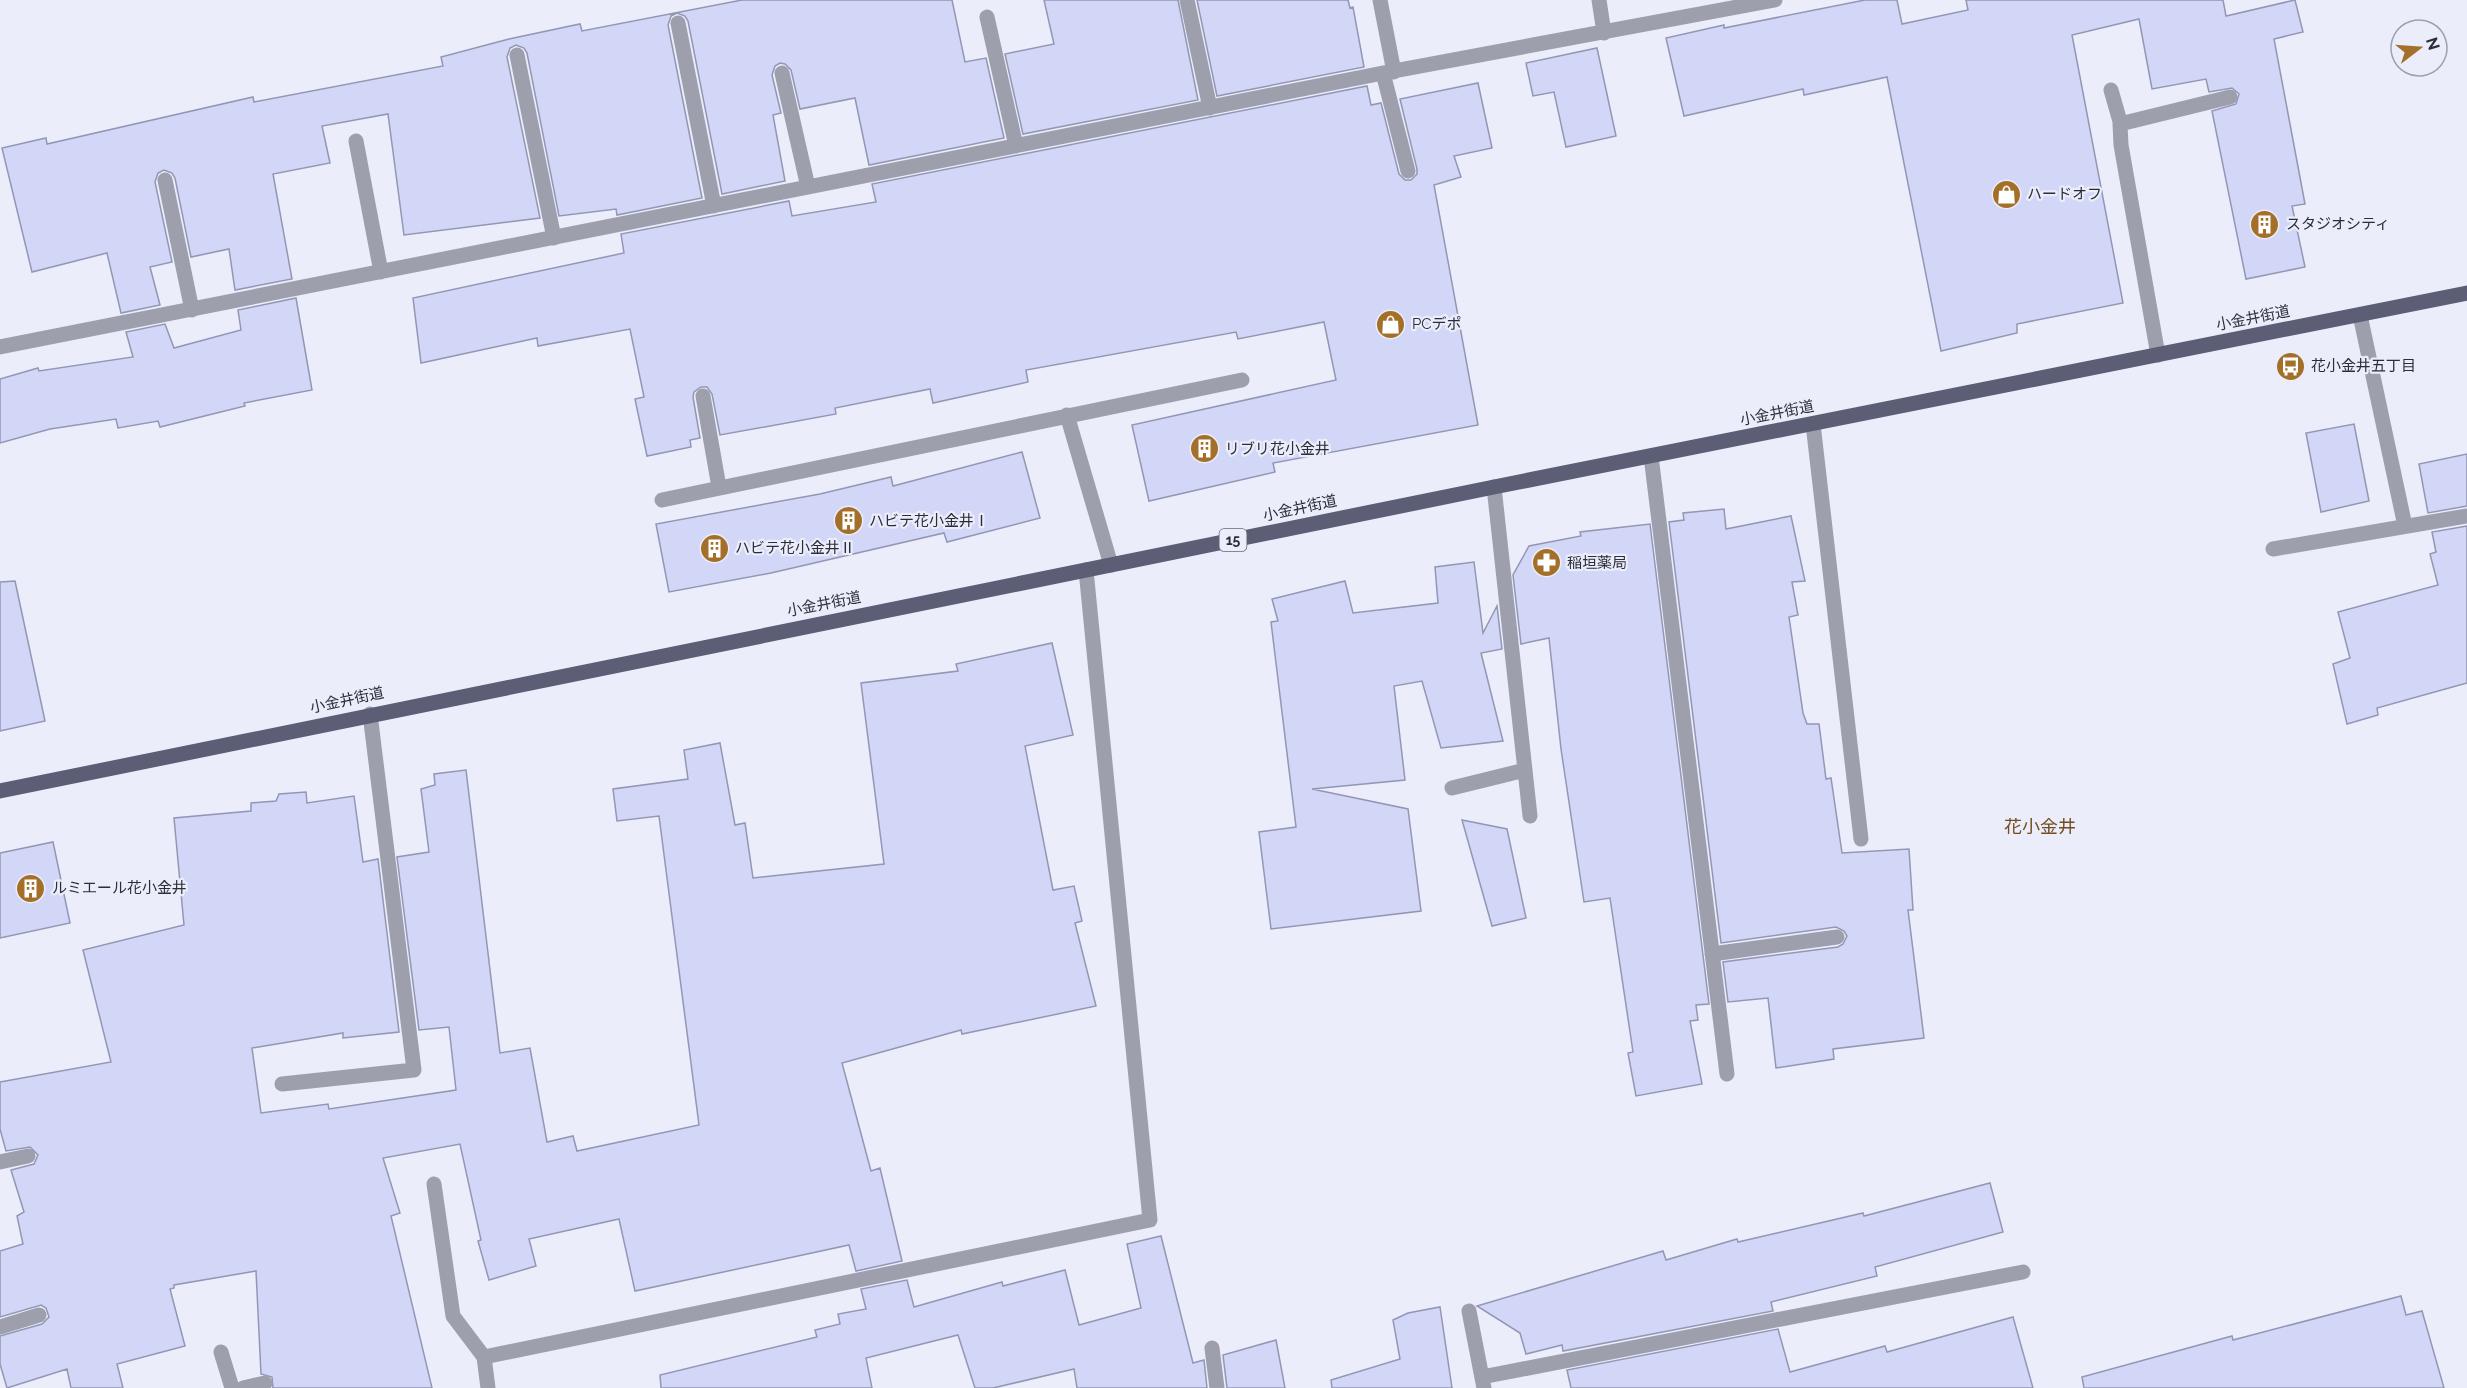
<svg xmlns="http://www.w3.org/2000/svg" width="2467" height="1388" viewBox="0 0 2467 1388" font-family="Raleway,'Noto Sans JP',sans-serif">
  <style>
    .building { fill: #d3d7f7; stroke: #9396b4; stroke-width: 1.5 }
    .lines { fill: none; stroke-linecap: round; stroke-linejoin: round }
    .lane { stroke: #9d9fad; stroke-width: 15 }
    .street { stroke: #9d9fad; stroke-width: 15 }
    .primary { stroke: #5c5e76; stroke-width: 15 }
    .labels { text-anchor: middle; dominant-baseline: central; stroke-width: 4.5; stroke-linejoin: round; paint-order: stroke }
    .shield { fill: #ebedfa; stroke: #656773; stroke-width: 1.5 }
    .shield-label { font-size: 14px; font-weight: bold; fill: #2b2d39 }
    .poi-label { font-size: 15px; fill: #2b2d39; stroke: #ebedfa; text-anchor: start }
    .street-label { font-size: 15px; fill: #2b2d39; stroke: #ebedfa }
    .quarter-label { font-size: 18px; fill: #724d1d; stroke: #ebedfa }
  </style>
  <rect width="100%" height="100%" fill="#ebedfa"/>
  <path class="building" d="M742 0H952L965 62 986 58 1004 138 869 165 855 98 800 109 791 70 785 64 780 63 775 66 772 75 781 113 773 115 785 181 722 194 688 21 685 16 677 13 671 16 668 25 702 198 617 215 616 209 559 216 527 53 524 48 516 45 510 48 507 57 540 218 404 235 388 114 322 126 330 163 273 174 292 279 235 290 229 249 191 257 175 178 172 173 164 170 158 173 155 182 172 262 150 267 160 305 121 313 107 253 32 272 2 148 46 138 47 144 253 97 254 102 443 66 441 57 509 39 580 24 582 31Z
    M1044 0H1178L1198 100 1023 134 1005 54 1054 44Z
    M1197 0H1348L1350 8 1353 7 1364 67 1217 96Z
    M1865 0H1897L1902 24 1968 10 1966 0H2223L2226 16 2295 0 2303 32 2274 39 2305 204 2292 206 2305 267 2246 279 2212 111 2236 104 2239 94 2232 88 2209 92 2206 79 2152 89 2139 19 2072 35 2123 303 2017 324V333L1941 351 1887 77 1804 95 1803 89 1684 116 1666 38 1724 25V28Z
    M1597 48 1616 136 1566 147 1554 92 1533 96 1526 63Z
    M1478 83 1492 148 1454 156 1461 177 1434 185 1478 425 1273 463 1275 472 1149 501 1132 425 1336 380 1324 322 1238 339 1236 332 1026 370 1028 382 933 403 930 389 835 408 836 414 720 435 712 394 707 387H701L694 392 693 397 700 438 690 440 691 447 647 456 635 399 644 397 630 329 538 346 537 338 421 363 413 298 624 253 621 234 789 201 792 216 876 202 872 184 1367 86 1371 105 1381 103 1399 174 1405 180H1411L1417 174V169L1400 99Z
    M296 298 312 390 244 403 245 406 160 427 158 421 118 428 116 419 50 429 0 443V379L38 368 39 371 133 357 126 332 165 324 174 348 241 330 238 310Z
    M2354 424 2369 501 2321 512 2306 433Z
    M1022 452 1040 518 947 542 944 533 771 573 669 592 656 524 820 494 891 477 893 486Z
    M2467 454V506L2428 513 2419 464Z
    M1724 509 1726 529 1791 516 1805 581 1792 582 1798 615 1789 617 1803 713 1807 724H1819L1826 779 1831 778 1842 853 1909 849 1913 910H1908L1924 1038 1833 1049 1834 1059 1776 1068 1768 998 1728 1002 1723 962 1838 947 1843 944 1847 936 1844 931 1836 927 1721 943 1669 522 1684 520 1683 513Z
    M1650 524 1709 1004 1696 1005 1698 1020 1690 1021 1702 1084 1636 1096 1628 1053 1633 1052 1610 898 1584 902 1561 749 1549 638 1521 644 1513 575 1529 546 1581 536 1580 532Z
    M2467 526V683L2377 708 2378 715 2347 724 2333 664 2350 658 2338 612 2438 585 2430 554 2436 552 2432 532Z
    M1474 562 1483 633 1497 606 1502 649 1481 653 1503 741 1441 748 1422 681 1394 686 1405 780 1312 789 1408 809 1421 911 1271 929 1259 832 1296 827 1271 622 1278 621 1272 599 1345 581 1353 613 1438 603 1435 567Z
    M15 581 45 721 0 731V582Z
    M1052 643 1073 735 1025 746 1053 890 1074 886 1082 921 1075 923 1096 1006 962 1034 961 1030 842 1063 871 1171 880 1168 902 1261 856 1271 849 1245 635 1291 619 1219 529 1239 536 1266 489 1280 478 1241 481 1240 460 1144 383 1158 400 1213 391 1216 432 1388H273L272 1377 261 1374 256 1271 174 1285V1288L170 1289 185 1346 117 1364 123 1388H71L67 1369 7 1388 0 1364V1336L42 1324 49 1317 46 1308 41 1305 0 1317V1251L23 1244 17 1216 24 1212 11 1170 34 1164 38 1155 30 1147 6 1151 0 1129V1082L111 1062 83 950 184 925 174 818 251 811V803L276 801 279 794 306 792 307 803 354 796 363 862 378 859 399 1032 343 1038V1033L252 1048 261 1113 328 1104 329 1109 456 1090 449 1027 419 1030 397 857 429 852 421 789 435 785 434 774 466 770 500 1053 530 1048 547 1142 573 1136 577 1151 699 1125 659 816 617 821 613 789 688 779 684 750 720 743 735 825 745 823 753 878 884 864 861 683 958 671 956 664Z
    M1462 820 1507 829 1526 918 1492 926Z
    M53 842 70 923 0 938V853Z
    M1990 1183 2003 1232 1875 1267 1877 1276 1771 1302 1773 1311 1563 1351 1562 1345 1526 1354 1520 1333 1477 1306 1663 1251 1666 1260 1737 1239 1738 1242 1863 1213 1864 1216Z
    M1161 1236 1193 1363 1204 1360 1207 1388H1077L1074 1369 993 1388H975L958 1335 866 1358 872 1388H661L660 1375 817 1337 815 1330 840 1324 838 1314 866 1309 861 1289 907 1280 914 1307 1002 1282 1003 1286 1065 1270 1079 1325 1141 1308 1127 1244Z
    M2401 1296 2406 1315 2422 1311 2444 1388H2084L2082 1377 2232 1336 2233 1340Z
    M1440 1307 1452 1388H1332L1331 1380 1400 1359 1393 1320 1408 1313Z
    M2013 1317 2033 1388H1571L1567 1370 1778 1329 1790 1372 1885 1346 1887 1352Z
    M1276 1340 1285 1388H1227L1223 1355Z"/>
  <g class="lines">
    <path class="lane" d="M1187 0 1210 108
      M1380 0 1394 72
      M1599 0 1604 33
      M987 17 1016 146
      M678 23 714 206
      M517 55 554 238
      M782 73 808 187
      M1383 73 1408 171
      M2111 90 2121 125
      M356 141 381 272
      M165 180 192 310
      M2360 315 2405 526
      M0 347 1383 73 1775 0
      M2158 355 2121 145 2120 124 2230 97
      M703 396 719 487
      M1067 415 1111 565
      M1651 456 1727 1074
      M662 500 1242 380
      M2273 549 2467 516
      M1712 954 1837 937
      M0 1162 28 1156
      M0 1327 39 1315
      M1212 1348 1217 1388
      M221 1352 232 1388
      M243 1388 265 1383"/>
    <path class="street" d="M1813 424 1861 839
      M1494 487 1530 816
      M1452 788 1525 770
      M282 1084 414 1070 370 714
      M434 1184 453 1316 484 1357 488 1388
      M1469 1311 1484 1388
      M484 1357 1150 1220 1086 570
      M1482 1377 2023 1272"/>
    <path class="primary" d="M0 791 1494 487 2467 293"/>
  </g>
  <defs>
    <symbol id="shop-disc" viewBox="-11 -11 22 22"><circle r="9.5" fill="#a47029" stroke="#ebedfa"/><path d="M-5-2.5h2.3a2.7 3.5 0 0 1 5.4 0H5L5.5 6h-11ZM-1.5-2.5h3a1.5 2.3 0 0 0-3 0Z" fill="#fff"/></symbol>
    <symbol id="building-disc" viewBox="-11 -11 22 22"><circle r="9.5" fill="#a47029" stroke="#ebedfa"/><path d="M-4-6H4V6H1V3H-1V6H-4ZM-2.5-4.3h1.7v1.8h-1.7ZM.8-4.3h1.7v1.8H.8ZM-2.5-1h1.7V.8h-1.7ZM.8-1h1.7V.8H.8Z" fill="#fff"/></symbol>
    <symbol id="bus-disc" viewBox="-11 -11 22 22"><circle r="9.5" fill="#a47029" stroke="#ebedfa"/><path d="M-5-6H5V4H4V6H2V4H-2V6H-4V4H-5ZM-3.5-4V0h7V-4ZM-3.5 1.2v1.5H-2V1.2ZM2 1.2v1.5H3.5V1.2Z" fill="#fff"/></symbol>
    <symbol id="pharmacy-disc" viewBox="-11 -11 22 22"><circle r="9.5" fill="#a47029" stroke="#ebedfa"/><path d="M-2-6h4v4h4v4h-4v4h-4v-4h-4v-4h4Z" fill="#fff"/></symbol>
  </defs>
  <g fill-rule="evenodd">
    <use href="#shop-disc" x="1990" y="178" width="33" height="33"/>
    <use href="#building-disc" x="2248" y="208" width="33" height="33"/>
    <use href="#shop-disc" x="1374" y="308" width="33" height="33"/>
    <use href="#bus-disc" x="2274" y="350" width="33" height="33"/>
    <use href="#building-disc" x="1188" y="432" width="33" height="33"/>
    <use href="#building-disc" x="832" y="504" width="33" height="33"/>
    <use href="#building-disc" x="698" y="532" width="33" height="33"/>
    <use href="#pharmacy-disc" x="1530" y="546" width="33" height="33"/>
    <use href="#building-disc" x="14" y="872" width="33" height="33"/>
  </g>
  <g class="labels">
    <rect class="shield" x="1219.5" y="529" width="27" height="22" rx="4.5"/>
    <g class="shield-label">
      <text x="1233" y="540">15</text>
    </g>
    <g class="poi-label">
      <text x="2027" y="194">ハードオフ</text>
      <text x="2286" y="224">スタジオシティ</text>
      <text x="1412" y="324">PCデポ</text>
      <text x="2311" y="366">花小金井五丁目</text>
      <text x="1225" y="449">リブリ花小金井</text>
      <text x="869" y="521">ハビテ花小金井Ⅰ</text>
      <text x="735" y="548">ハビテ花小金井Ⅱ</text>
      <text x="1567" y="563">稲垣薬局</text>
      <text x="52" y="888">ルミエール花小金井</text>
    </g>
    <g class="street-label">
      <text transform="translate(2253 318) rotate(-11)">小金井街道</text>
      <text transform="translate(1777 413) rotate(-11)">小金井街道</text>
      <text transform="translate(1300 508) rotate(-12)">小金井街道</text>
      <text transform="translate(824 604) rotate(-11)">小金井街道</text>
      <text transform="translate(347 700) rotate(-12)">小金井街道</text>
    </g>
    <g class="quarter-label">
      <text x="2040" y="826">花小金井</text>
    </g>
  </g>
  <g transform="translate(2419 48) rotate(73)"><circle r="28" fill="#ebedfa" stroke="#9ea0ad" stroke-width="1.5"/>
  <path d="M0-4.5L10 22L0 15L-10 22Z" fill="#a47029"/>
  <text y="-9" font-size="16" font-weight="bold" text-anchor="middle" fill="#2b2d39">N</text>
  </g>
</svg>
